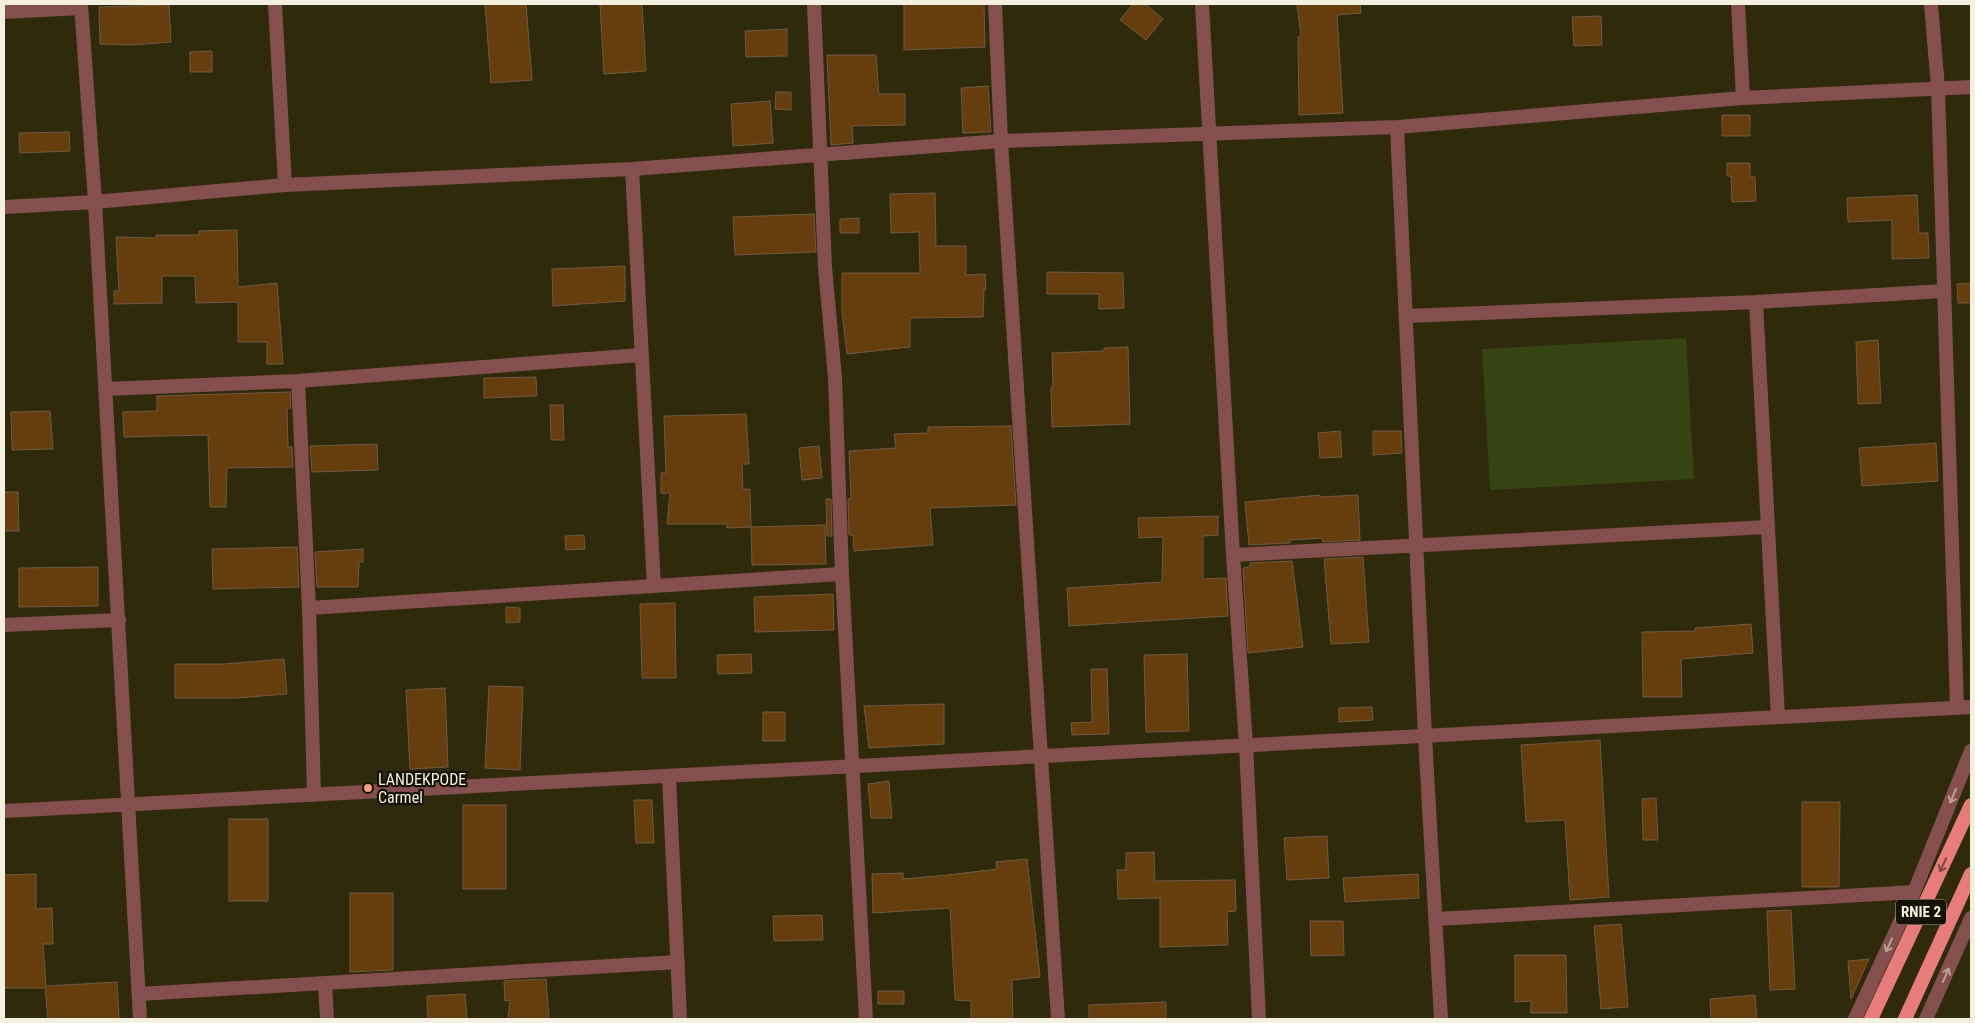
<svg xmlns="http://www.w3.org/2000/svg" width="1975" height="1023" viewBox="0 0 1975 1023" font-family="'Roboto Condensed',sans-serif">
  <style>
    .green { fill: #364312 }
    .building { fill: #663e0e; stroke: #705942 }
    .lines { fill: none; stroke-linecap: round; stroke-linejoin: round }
    .minor { stroke: #854f4e; stroke-width: 14 }
    .tertiary { stroke: #854f4e; stroke-width: 14 }
    .trunk { stroke: #e87c7a; stroke-width: 14 }
    .oneway { stroke: #bca096 }
    .oneway2 { stroke: #7e4740 }
    .poi-dot { fill: #f39f83; stroke: #151206; stroke-width: 2 }
    .labels { text-anchor: middle; dominant-baseline: central; stroke-width: 4.5; stroke-linejoin: round; paint-order: stroke }
    .shield { fill: #151206; stroke: #b0ad9e; stroke-width: 1 }
    .shield-label { font-size: 15px; font-weight: bold; fill: #f3f0df }
    .poi-label { font-size: 16px; fill: #f3f0df; stroke: #151206; text-anchor: start }
  </style>
  <rect width="100%" height="100%" fill="#2f2a0c"/>
  <path class="green" d="M1686 338 1694 479 1490 490 1482 349Z"/>
  <path class="building" d="M485 4H526L532 80 491 83Z
    M600 4H642L646 71 604 74Z
    M904 4H984L985 47 904 50Z
    M1133 4H1145L1163 19 1146 40 1120 20Z
    M1297 4H1360L1361 13 1337 15 1343 113 1299 115 1298 37 1301 36Z
    M169 5 171 42 133 45 100 44 99 7Z
    M1601 16 1602 45 1574 46 1572 17Z
    M787 29V56L746 57 745 31Z
    M212 51V72H190V52Z
    M827 55H876L879 94H905V125L852 126 853 143 831 145Z
    M988 86 991 132 963 133 961 88Z
    M776 92H791V110L775 109Z
    M770 101 773 143 733 146 731 104Z
    M1722 115H1750V136H1722Z
    M69 132 70 151 20 153 19 133Z
    M1727 163H1750V177H1755L1756 201 1732 202 1731 176H1727Z
    M935 193 936 246H966V275L985 274 986 290H984L983 317 910 318V347L847 354 842 312V273H920L919 232 891 233 890 194Z
    M1917 195 1919 233H1928L1929 258 1892 259V220L1848 222 1847 198Z
    M814 214 816 252 735 255 733 217Z
    M859 218V233H840V219Z
    M237 230 238 287 277 283 283 364H267V342H238V302L196 303 195 276H162V303L114 304V291H119L116 237 156 238V235H199V231Z
    M625 266V301L553 306 552 269Z
    M1047 272 1123 273 1124 308 1099 309V294H1047Z
    M1971 283V303H1958L1957 284Z
    M1878 340 1881 403 1858 404 1856 342Z
    M1128 347 1130 424 1052 427 1051 388 1053 387 1052 353 1104 351V348Z
    M536 377 537 396 484 398V378Z
    M290 392 291 408H287L288 447H292L293 467 227 468 226 507H210L208 435 124 437 123 412 157 411V396Z
    M550 405H563L564 440H551Z
    M50 411 53 449 12 450 11 412Z
    M746 414 749 464H742L743 489H750L751 527 727 528V524H667L670 493H661V473H666L664 416Z
    M1011 426 1016 505 930 508 933 545 854 551 853 535H849L848 499H851L849 451 896 448 894 434 928 433V427Z
    M1340 431 1342 457 1320 458 1318 433Z
    M1373 431H1401L1402 453 1373 455Z
    M1936 443 1938 481 1862 486 1859 448Z
    M377 444 378 470 312 472 310 446Z
    M819 446 822 478 802 480 799 448Z
    M4 492H18L19 531H4Z
    M1320 495V497L1358 495 1360 540 1323 542 1322 538 1290 540V543L1249 545 1245 502Z
    M826 499H831L832 536H827Z
    M1218 516V535L1203 536V579L1226 578 1228 616 1069 626 1067 588 1162 582 1163 537 1139 538 1138 518Z
    M825 525 826 564 752 565 751 527Z
    M584 535 585 549 566 550 565 536Z
    M297 547 299 587 213 589 212 549Z
    M363 549V562H359L358 587H317L315 552Z
    M1363 557 1369 642 1331 644 1324 559Z
    M1292 561 1303 647 1248 653 1243 568 1250 567V563Z
    M98 567V606L19 607V568Z
    M833 594 834 630 755 632 754 597Z
    M675 603 676 678H642L640 604Z
    M506 607 520 608V622L506 623Z
    M1751 624 1753 653 1681 659 1682 697H1643L1642 632 1695 631V628Z
    M751 654 752 673 718 674 717 655Z
    M1187 654 1189 731 1146 732 1144 655Z
    M284 659 287 694 237 698H175V664H224Z
    M1091 669H1107L1109 734 1072 735 1071 723 1092 722Z
    M489 686 523 687 520 770 485 768Z
    M445 688 448 767 410 769 406 690Z
    M944 704V744L869 748 864 706Z
    M1372 707 1373 720 1339 722V708Z
    M763 712H785V741H763Z
    M1600 740 1609 897 1570 900 1565 820 1526 822 1521 745Z
    M889 781 892 818H871L868 784Z
    M1656 798 1658 840H1643L1642 799Z
    M634 800H652L654 843H636Z
    M1802 802H1840L1839 887H1802Z
    M463 805H506V889H463Z
    M229 819H268V901H229Z
    M1327 836 1329 878 1287 880 1284 838Z
    M1154 852 1155 881 1235 880 1236 911 1227 912 1228 945 1160 947V898L1118 899 1117 870H1126V853Z
    M1027 859 1040 977 1012 980 1013 1019H971V1001L955 1000 950 908 873 913 872 874 903 873V879L948 875 997 869 996 862Z
    M36 874V909L52 908 53 944H43L46 986 117 982 119 1019H48L45 988H4V875Z
    M1418 874 1419 898 1345 902 1343 878Z
    M350 893H393V970L350 972Z
    M1791 910 1795 989 1770 990 1767 911Z
    M822 915 823 940 774 941 773 916Z
    M1310 921H1343L1344 955 1311 956Z
    M1621 924 1628 1007 1601 1009 1594 926Z
    M1515 955H1566L1567 1013H1531V1001L1515 1002Z
    M1869 959 1851 999 1848 961Z
    M546 979 549 1019H508L510 1000 505 1001 504 981Z
    M878 991H904V1004H878Z
    M465 994 467 1019H428L427 996Z
    M1755 995 1757 1019H1711L1710 999Z
    M1166 1002V1019H1089V1005Z"/>
  <g class="lines">
    <path class="minor" d="M81 4 95 202 140 1019
      M275 4 285 185
      M814 4 825 267 835 378 842 574 866 1019
      M1202 4 1233 555 1246 745 1259 1019
      M1738 4 1743 98
      M1931 4 1938 88 1957 708
      M4 12 81 8
      M1397 127 1425 736 1441 1019
      M632 169 654 586
      M4 207 95 202 285 185 632 169 1001 141 1397 127 1743 98 1971 87
      M1756 302 1778 717
      M1406 316 1756 302 1944 291
      M298 381 309 608 314 795
      M105 389 298 381 641 355
      M1233 555 1768 527
      M309 608 842 574
      M4 625 119 620
      M669 776 680 1019
      M4 811 1971 707
      M1436 919 1914 892
      M325 983 327 1019
      M139 994 678 962
      M1855 1019 1914 892 1971 751
      M1926 1019 1971 918"/>
    <path class="tertiary" d="M995 4 1001 141 1058 1019"/>
    <path class="trunk" d="M1871 1019 1971 805
      M1905 1019 1971 874"/>
  </g>
  <defs><path id="oneway-shaft" d="M-6 0H5M1.5-3L5.5 0L1.5 3" fill="none" stroke-width="1.6" stroke-linecap="round" stroke-linejoin="round" transform="scale(1.25)"/></defs>
  <g class="oneway">
    <use href="#oneway-shaft" transform="translate(1953 796) rotate(112)"/>
    <use href="#oneway-shaft" transform="translate(1889 945) rotate(115)"/>
    <use href="#oneway-shaft" transform="translate(1946 975) rotate(-66)"/>
  </g>
  <use class="oneway2" href="#oneway-shaft" transform="translate(1943 865) rotate(115)"/>
  <circle class="poi-dot" cx="368" cy="788" r="5"/>
  <g class="labels">
    <rect class="shield" x="1896" y="899.5" width="50" height="25" rx="4"/>
    <g class="shield-label">
      <text x="1921" y="912">RNIE 2</text>
    </g>
    <g class="poi-label">
      <text x="378" y="779">LANDEKPODE<tspan x="378" dy="18">Carmel</tspan></text>
    </g>
  </g>
  <rect width="1975" height="1023" fill="none" stroke="#f3f0df" stroke-width="10"/>
</svg>
